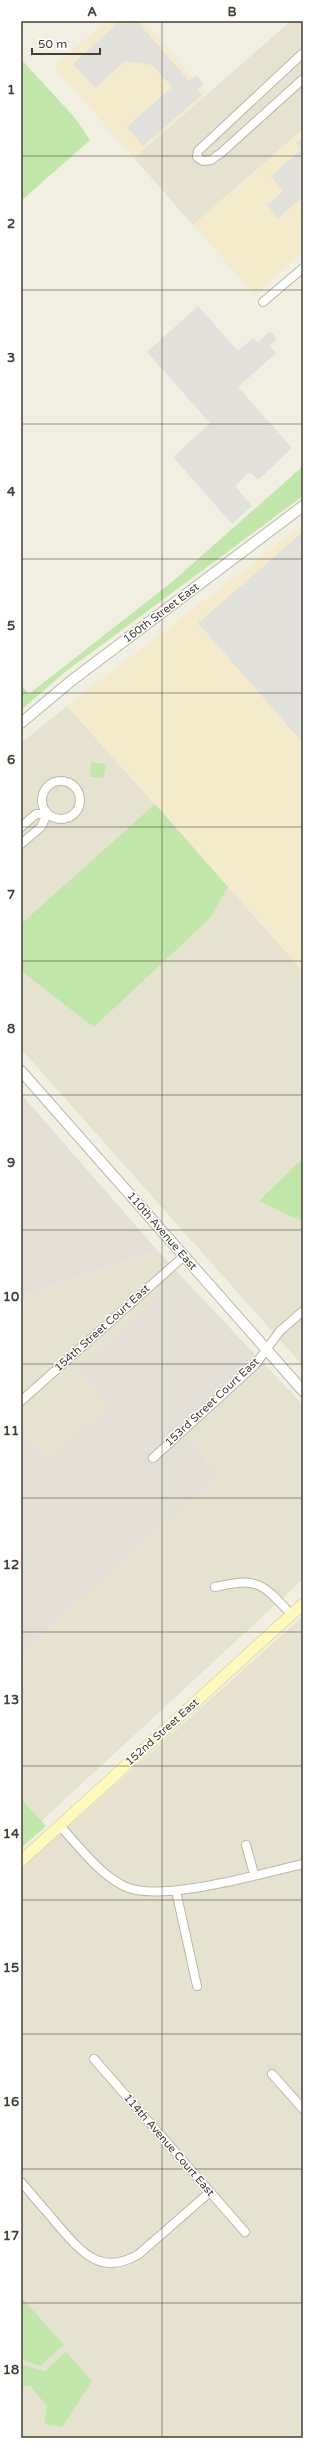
<svg xmlns="http://www.w3.org/2000/svg" width="324" height="2459" viewBox="0 0 324 2459" font-family="'Varela Round',sans-serif">
  <style>
    .residential { fill: #e5e2d0 }
    .commercial { fill: #f4eacc }
    .industrial { fill: #e3dfd7 }
    .green { fill: #c1e6aa }
    .parking { fill: #e1e0db }
    .lines { fill: none; stroke-linecap: round; stroke-linejoin: round }
    .minor-casing { stroke: #bcb8a5; stroke-width: 10 }
    .tertiary-casing { stroke: #bcb8a5; stroke-width: 12 }
    .secondary-casing { stroke: #d2cb91; stroke-width: 12 }
    .minor { stroke: #fff; stroke-width: 8 }
    .tertiary { stroke: #fff; stroke-width: 10 }
    .secondary { stroke: #fff9be; stroke-width: 11 }
    .grid { fill: none; stroke: #423f33; stroke-width: 1; stroke-opacity: 0.55 }
    .labels { text-anchor: middle; dominant-baseline: central; stroke-width: 3; stroke-linejoin: round; paint-order: stroke }
    .street-label { font-size: 11px; fill: #423f33; stroke: #fff }
    .neatline { fill: none; stroke: #423f33; stroke-width: 1.5 }
    .grid-label { font-size: 13px; text-anchor: middle; font-weight: bold; fill: #423f33 }
  </style>
  <rect width="100%" height="100%" fill="#f1efe2"/>
  <path class="residential" d="M291 21H303V129L193 225 134 158Z
    M67 706 303 971V1366L21 1049V743Z
    M157 1250 181 1276 77 1370 110 1407 49 1462 21 1431V1296Z
    M265 1365 303 1405V1579L21 1840V1654L218 1474 185 1437Z
    M303 1616V2438H21V1869Z"/>
  <path class="commercial" d="M106 21H143L207 94 134 158 54 67Z
    M303 129V252L255 295 193 225Z
    M303 525V971L67 706Z"/>
  <path class="industrial" d="M21 1094 157 1250 21 1296Z
    M181 1276 265 1365 185 1437 218 1474 21 1654V1431L49 1461 110 1407 77 1370Z"/>
  <path class="green" d="M21 59 75 118 90 140 21 201Z
    M303 466V496L65 672 21 710V685L29 694 172 582Z
    M91 762 106 764 104 778 90 777Z
    M155 804 228 887 210 918 94 1027 21 971V924Z
    M303 1158V1222L259 1201Z
    M21 1799 46 1826 21 1848Z
    M21 2297 64 2345 40 2366 21 2359Z
    M66 2352 92 2381 62 2427 44 2424 47 2406 30 2386H21V2365L45 2371Z"/>
  <path class="parking" d="M120 21H137L189 81 196 75 204 84 197 90 202 95 143 146 127 127 172 87 152 65 125 61 95 88 73 64Z
    M303 137V197L278 218 267 205 283 191 271 176 301 150 296 143Z
    M198 306 238 351 253 338 258 343 270 331 277 339 270 346 276 353 238 387 292 448 258 480 250 472 235 486 252 506 232 524 173 457 210 423 147 352Z
    M303 532V743L198 623Z"/>
  <g class="lines">
    <defs>
      <path id="minor" d="M303 53 198 151 197 157 203 161 211 160 221 153 303 79
        M263 302 303 268
        M42 800a19 19 0 1 1 38 0a19 19 0 1 1-38 0Z
        M21 827 36 814H47L41 827 21 844
        M21 1401 184 1256
        M153 1458 255 1365 280 1331 303 1311
        M215 1587C258 1577 262 1583 292 1615
        M60 1826C79 1846 98 1873 124 1886 158 1904 263 1873 303 1864
        M246 1845 254 1874
        M176 1891 197 1986
        M94 2059 245 2232
        M272 2074 303 2109
        M21 2182C33 2196 45 2210 57 2224 81 2252 101 2277 139 2254L210 2192"/>
      <path id="tertiary" d="M21 723 71 681 303 506
        M21 1071 303 1391"/>
      <path id="secondary" d="M21 1861 303 1604"/>
    </defs>
    <use href="#minor" class="minor-casing"/>
    <use href="#tertiary" class="tertiary-casing"/>
    <use href="#secondary" class="secondary-casing"/>
    <use href="#minor" class="minor"/>
    <use href="#tertiary" class="tertiary"/>
    <use href="#secondary" class="secondary"/>
  </g>
  <path class="grid" d="M162 21V2438M21 156H303M21 290H303M21 424H303M21 559H303M21 693H303M21 827H303M21 961H303M21 1095H303M21 1230H303M21 1364H303M21 1498H303M21 1632H303M21 1766H303M21 1900H303M21 2034H303M21 2169H303M21 2303H303"/>
  <g class="labels">
    <g class="street-label">
      <text transform="translate(161 613) rotate(-37)">160th Street East</text>
      <text transform="translate(162 1231) rotate(49)">110th Avenue East</text>
      <text transform="translate(102 1328) rotate(-42)">154th Street Court East</text>
      <text transform="translate(212 1402) rotate(-43)">153rd Street Court East</text>
      <text transform="translate(162 1732) rotate(-42)">152nd Street East</text>
      <text transform="translate(169 2145) rotate(49)">114th Avenue Court East</text>
    </g>
  </g>
  <rect width="324" height="2459" fill="none" stroke="#ffffff" stroke-width="44"/>
  <path d="M32 48v6h68v-6" fill="none" stroke="#423f33" stroke-width="2"/>
  <text x="38" y="48" font-size="12" fill="#423f33" stroke="#ffffff" stroke-width="3" paint-order="stroke">50 m</text>
  <rect x="22" y="22" width="280" height="2415" class="neatline"/>
  <g class="grid-label">
    <text x="92" y="16">A</text>
    <text x="232" y="16">B</text>
    <text x="11" y="94">1</text>
    <text x="11" y="228">2</text>
    <text x="11" y="362">3</text>
    <text x="11" y="496">4</text>
    <text x="11" y="630">5</text>
    <text x="11" y="764">6</text>
    <text x="11" y="899">7</text>
    <text x="11" y="1033">8</text>
    <text x="11" y="1167">9</text>
    <text x="11" y="1301">10</text>
    <text x="11" y="1435">11</text>
    <text x="11" y="1569">12</text>
    <text x="11" y="1704">13</text>
    <text x="11" y="1838">14</text>
    <text x="11" y="1972">15</text>
    <text x="11" y="2106">16</text>
    <text x="11" y="2240">17</text>
    <text x="11" y="2374">18</text>
  </g>
</svg>
